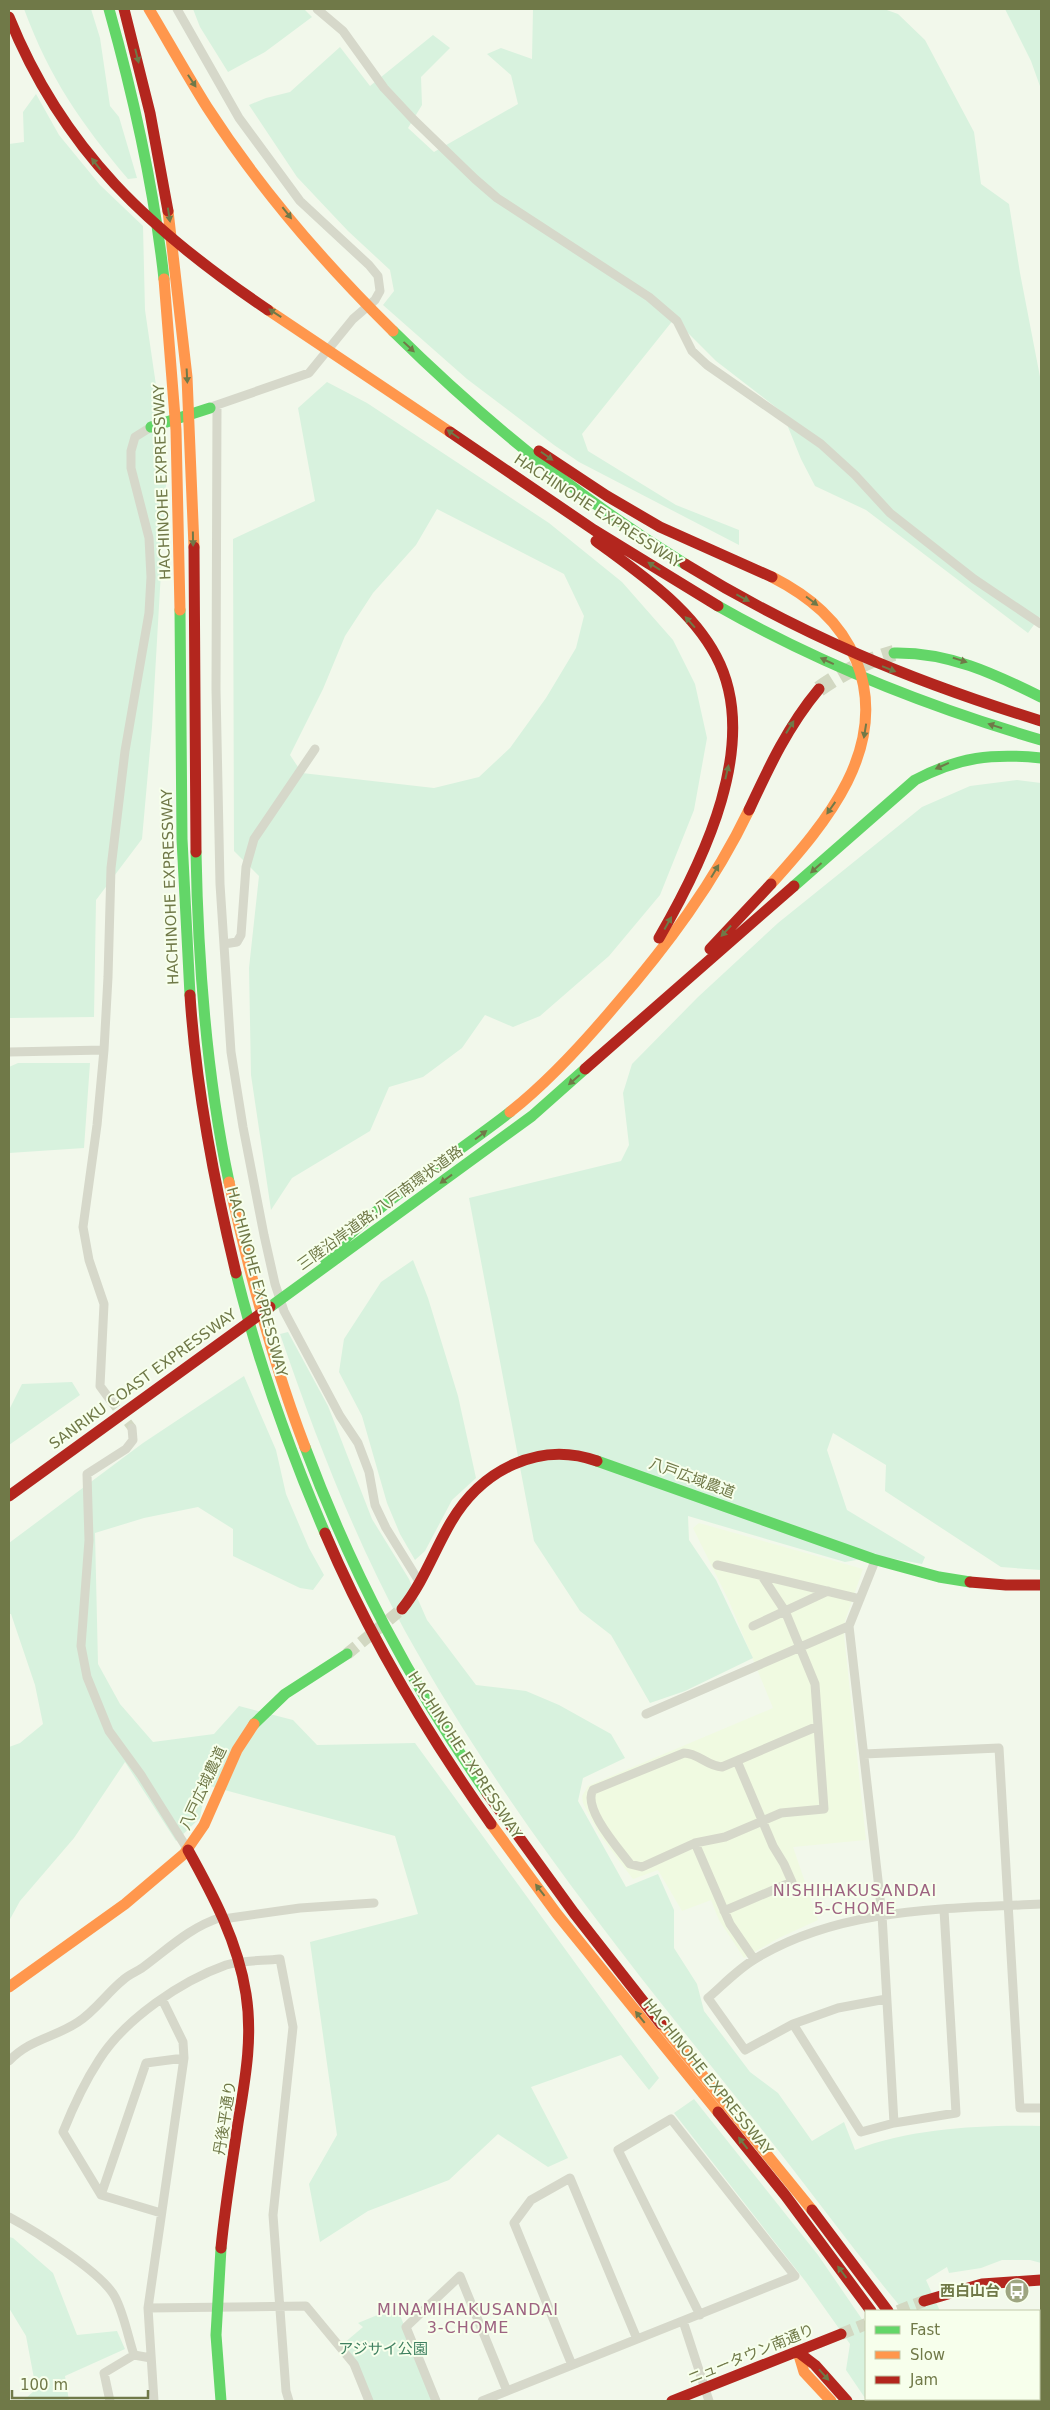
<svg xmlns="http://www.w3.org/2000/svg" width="1050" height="2410" viewBox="0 0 1050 2410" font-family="'DejaVu Sans','Noto Sans JP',sans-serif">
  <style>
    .residential { fill: #f0fae1 }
    .green { fill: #d8f2de; fill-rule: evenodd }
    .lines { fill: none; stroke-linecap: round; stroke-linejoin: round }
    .street-tunnel { stroke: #d2d8c2; stroke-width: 9; stroke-dasharray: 9 4.5; stroke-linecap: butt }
    .secondary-tunnel { stroke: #d2d8c2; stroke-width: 12; stroke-dasharray: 12 6; stroke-linecap: butt }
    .highway-tunnel { stroke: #d2d8c2; stroke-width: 16; stroke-dasharray: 16 8; stroke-linecap: butt }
    .street { stroke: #d6d8ca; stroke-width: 9 }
    .fast { stroke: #63d668; stroke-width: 11 }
    .slow { stroke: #ff974d; stroke-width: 11 }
    .jam { stroke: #b3261e; stroke-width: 11 }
    .oneway { fill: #707948 }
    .labels { text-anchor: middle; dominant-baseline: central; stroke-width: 4; stroke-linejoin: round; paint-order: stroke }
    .street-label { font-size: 15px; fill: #707948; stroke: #f7ffec }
    .poi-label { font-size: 15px; font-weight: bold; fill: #707948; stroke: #f7ffec; text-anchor: end }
    .park-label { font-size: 15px; fill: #3f8060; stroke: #f7ffec }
    .neighbourhood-label { font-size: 16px; letter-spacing: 1px; fill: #9d6381; stroke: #f7ffec }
  </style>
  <rect width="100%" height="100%" fill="#f2f8eb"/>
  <path class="residential" d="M699 1523 863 1569 845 1621 844 1635 866 1840 793 1847 818 1920 779 1938 744 1958 719 1920 711 1900 682 1911 658 1870 633 1879 599 1834 583 1803 582 1796 588 1786 773 1708 729 1601 693 1528Z"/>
  <path class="green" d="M24 9H91L100 38 110 106 119 117 137 178 128 179C81 123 50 79 24 9Z
    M193 9H304L312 17 265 52 228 72 200 27Z
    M533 9H884L898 14 925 40 974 132 981 184 1009 204 1020 273 1041 382V615L1028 633 866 510 815 486 801 459 782 412 716 361 674 319 582 434 588 451 676 505 739 530V545L579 462 554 445 467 379 383 305 394 291 390 270 348 231 297 177 249 105 266 98 290 92 340 47 370 86 433 35 450 48 421 77 422 105 408 128 434 152 518 104 511 75 487 54 501 48 532 59Z
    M1005 9H1041V89L1031 61Z
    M36 94 59 135 100 185 143 226 145 310 158 399 166 485 152 727 142 839 96 900 94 1017 9 1018V144L24 142 23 112Z
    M327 382 367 403 549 523 622 582 673 640 695 684 707 738 694 810 660 895 609 956 540 1016 513 1027 485 1015 462 1048 423 1077 389 1087 370 1131 292 1178 271 1210 251 1075 249 968 259 876 234 851 233 539 315 501 298 408ZM437 509 564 574 584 616 576 648 546 698 510 748 479 777 434 788 302 773 290 755 323 689 345 636 373 593 416 545Z
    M1017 780 1041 783V1570L1001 1567 885 1491 886 1465 833 1433 827 1450 847 1510 925 1557 922 1564 879 1556 845 1562 688 1516 689 1540 716 1580 753 1658 685 1691 650 1703 611 1635 580 1611 534 1541 469 1198 621 1161 629 1145 623 1093 632 1064 698 997 778 923 922 807 970 786Z
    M18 1063H90L84 1148 9 1153V1067Z
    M413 1260 428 1298 458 1396 476 1478 452 1500 425 1551 415 1560 400 1534 387 1503 362 1416 339 1372 344 1339 381 1282Z
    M288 1332 328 1406 372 1519 409 1579 427 1620 476 1685 526 1691 559 1705 611 1734 625 1758 583 1778 578 1801 626 1887 658 1874 674 1910V1948L697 1984 704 2011 750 2072 778 2093 812 2141 844 2122 855 2150C913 2128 980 2125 1041 2126V2263L1030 2260H1002L981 2268 949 2273 947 2267 926 2280 940 2311H904C853 2250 806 2185 756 2122 630 1965 503 1808 405 1631 354 1537 315 1436 280 1334Z
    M244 1376 276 1450 286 1494 309 1548 324 1575 313 1590 300 1588 233 1556V1529L198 1507 144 1518 95 1533 98 1664 120 1704 153 1742 214 1734 239 1706 293 1720 317 1745 415 1743 659 2078 649 2090 621 2055 531 2087 568 2158 548 2167 498 2134 449 2180 368 2211 320 2242 309 2184 337 2135 310 1942 418 1914 395 1836 206 1785 200 1818 176 1841 125 1762 74 1838 20 1901 9 1921V1747L20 1743 43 1724 35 1685 11 1614H9V1543L143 1443Z
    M72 1382 80 1395 9 1445V1410L22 1384Z
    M694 2099 818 2255 866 2325V2399H913L915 2401H867L846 2370 850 2344 806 2282 674 2113Z
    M9 2237 13 2238 53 2273 77 2335 117 2331 125 2349 65 2376 69 2401H23L36 2389 26 2336 9 2308Z
    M397 2307 433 2401H373L343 2344 363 2327 358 2323Z"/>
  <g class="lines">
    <path class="street-tunnel" d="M111 1401 132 1428"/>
    <path class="secondary-tunnel" d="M347 1654 402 1609
      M898 2311 924 2301
      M841 2334 866 2324"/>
    <path class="highway-tunnel" d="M819 689C843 672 866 661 894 653"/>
    <path class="street" d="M177 9 239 118 300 201 369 265 378 276 380 291 375 300 353 319 309 373 214 406
      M317 9 343 31 384 88 413 119 475 179 497 198 649 297 677 321 692 351 707 365 821 444 855 475 890 513 974 579 1041 624
      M217 405 216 689 220 884 231 1052 243 1127 264 1235 275 1284 284 1311 340 1416 358 1443 369 1472 375 1505 386 1528 420 1583
      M224 944 237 942 241 935 246 867 254 839 315 749
      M9 1052 104 1050
      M111 1401 100 1386 104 1304 89 1260 83 1227 97 1125 104 1050 108 977 111 868 125 751 149 613 151 577 149 538 131 468V451L135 437 151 427
      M132 1428 133 1440 126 1449 87 1474 89 1540 81 1646 87 1677 109 1731 141 1775 188 1850
      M875 1561 849 1626 882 1915 894 2123
      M717 1565 860 1599
      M753 1626 828 1591
      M646 1714 849 1626
      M864 1754 999 1748 1020 2108H1041
      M695 1843 642 1867 630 1864C619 1849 582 1808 593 1790L684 1753C698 1753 707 1766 722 1767L818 1726
      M724 1911 792 1882 784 1864 773 1846 737 1761
      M223 1919 300 1908 374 1903
      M754 1959 730 1924 695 1843 725 1837 781 1813 824 1809 815 1684 785 1611 762 1576
      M886 1999 838 2008 793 2024 745 2050 708 1998C723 1985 738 1969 755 1959 840 1907 945 1909 1041 1904
      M793 2024 861 2132 894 2123 956 2113 944 1910
      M9 2061C30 2039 54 2038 78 2022 95 2011 107 1993 123 1980 128 1975 136 1972 142 1968 169 1948 190 1927 222 1917
      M101 2195 146 2063 184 2058
      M161 2213 101 2195 63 2132C73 2107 84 2083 99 2060 125 2019 181 1981 226 1965 243 1960 262 1961 280 1959L293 2027 273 2215 286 2391 289 2401
      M9 2217C35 2231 102 2272 115 2297 124 2314 128 2337 134 2355L151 2358
      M148 2308 306 2306 354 2364 369 2401
      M683 2321 709 2401
      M1039 2357H1041
      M572 2365 514 2223 531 2200 570 2178 637 2339
      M1000 2399 1002 2401
      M110 2401 104 2373 134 2355
      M154 2401 148 2308 184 2058 183 2042 162 1999
      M436 2401 406 2327 460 2276 507 2391
      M482 2401 795 2276 671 2119 618 2150 700 2315"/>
    <path class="fast" d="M109 9C134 98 154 188 164 279
      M393 331C482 419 578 498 685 564
      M151 427 210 408
      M718 606C820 664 929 707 1041 740
      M180 610 182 839 190 995
      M894 653C948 652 993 673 1041 697
      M196 852C198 962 206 1074 229 1182
      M794 886 915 780C959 757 992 753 1041 758
      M325 1259C379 1201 447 1161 510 1112
      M236 1273C258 1362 289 1449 325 1533
      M270 1307 532 1116 585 1069
      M305 1447C352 1573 410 1683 487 1793
      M597 1461 873 1559 939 1577 970 1582
      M254 1724 285 1694 347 1654
      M221 2248 216 2335 221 2401"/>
    <path class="slow" d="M149 9C168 41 187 75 207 107 258 186 326 265 393 331
      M168 211 187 377 194 547
      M164 279 176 430 180 610
      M268 310 450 432
      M771 884C826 823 891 747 856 660 840 621 809 596 772 577
      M510 1112C548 1082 582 1045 614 1007 667 946 714 883 749 810
      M229 1182C249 1272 272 1361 305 1447
      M491 1824 557 1914 718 2112
      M9 1987 125 1904 184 1854 204 1825 237 1750 254 1724
      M661 2024 812 2210
      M798 2352 804 2372 831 2401
      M945 2399 947 2401"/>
    <path class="jam" d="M124 9 150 113 168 211
      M9 17C63 151 151 231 268 310
      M450 432 594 530 718 606
      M539 451 607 496 660 527 772 577
      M596 541C639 573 690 607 716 656 762 742 703 862 659 938
      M194 547 196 852
      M685 564C800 635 912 681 1041 721
      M749 810C769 767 788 726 819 689
      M710 949 771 884
      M190 995C196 1089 214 1182 236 1273
      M585 1069 794 886
      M9 1496 270 1307
      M325 1533C369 1637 426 1732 491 1824
      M970 1582 1006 1585H1041
      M402 1609C423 1583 434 1551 451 1522 481 1471 538 1440 597 1461
      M487 1793 574 1913 661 2024
      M188 1850C213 1895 238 1942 246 1994 253 2038 245 2080 238 2123 232 2165 225 2206 221 2248
      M718 2112 785 2195 871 2311
      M812 2210 888 2311
      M924 2301 982 2284 1041 2280
      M798 2352 815 2365 847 2401
      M929 2399 930 2401
      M672 2401 841 2334"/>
  </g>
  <defs><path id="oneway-solid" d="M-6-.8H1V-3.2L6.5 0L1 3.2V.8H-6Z" transform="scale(1.25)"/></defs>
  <g class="oneway">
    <use href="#oneway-solid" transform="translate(137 56) rotate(76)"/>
    <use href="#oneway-solid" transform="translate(192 81) rotate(57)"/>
    <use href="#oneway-solid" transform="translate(96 164) rotate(-128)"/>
    <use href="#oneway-solid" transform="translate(287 213) rotate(52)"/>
    <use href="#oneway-solid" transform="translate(169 215) rotate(81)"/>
    <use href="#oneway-solid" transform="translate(275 313) rotate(-147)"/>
    <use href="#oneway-solid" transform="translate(409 347) rotate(43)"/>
    <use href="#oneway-solid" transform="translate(187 376) rotate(87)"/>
    <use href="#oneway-solid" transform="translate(453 434) rotate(-145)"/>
    <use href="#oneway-solid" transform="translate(547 456) rotate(35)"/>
    <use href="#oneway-solid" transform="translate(193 539) rotate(89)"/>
    <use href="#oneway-solid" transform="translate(654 566) rotate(-148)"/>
    <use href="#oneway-solid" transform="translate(743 598) rotate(28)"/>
    <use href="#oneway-solid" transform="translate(812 601) rotate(37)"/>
    <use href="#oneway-solid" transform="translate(690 622) rotate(-132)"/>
    <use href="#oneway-solid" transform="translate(960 660) rotate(17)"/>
    <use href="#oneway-solid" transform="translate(827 661) rotate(-155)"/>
    <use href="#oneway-solid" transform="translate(889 669) rotate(22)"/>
    <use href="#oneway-solid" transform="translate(995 726) rotate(-162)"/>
    <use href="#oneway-solid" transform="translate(790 727) rotate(-58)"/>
    <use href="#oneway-solid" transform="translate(865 731) rotate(99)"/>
    <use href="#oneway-solid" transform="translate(942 766) rotate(156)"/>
    <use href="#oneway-solid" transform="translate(727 772) rotate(-77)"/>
    <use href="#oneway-solid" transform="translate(831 808) rotate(125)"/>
    <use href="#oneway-solid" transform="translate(816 868) rotate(138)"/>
    <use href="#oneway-solid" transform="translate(715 871) rotate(-59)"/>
    <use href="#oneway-solid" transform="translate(668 923) rotate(-61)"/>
    <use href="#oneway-solid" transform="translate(726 931) rotate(133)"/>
    <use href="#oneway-solid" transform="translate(574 1080) rotate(139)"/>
    <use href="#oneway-solid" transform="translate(481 1135) rotate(-37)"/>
    <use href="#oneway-solid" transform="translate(446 1179) rotate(144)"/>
    <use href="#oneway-solid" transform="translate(540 1890) rotate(-128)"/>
    <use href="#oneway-solid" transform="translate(640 2017) rotate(-129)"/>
    <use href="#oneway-solid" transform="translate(743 2143) rotate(-128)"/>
    <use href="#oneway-solid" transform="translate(842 2272) rotate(-127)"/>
    <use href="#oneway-solid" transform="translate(824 2375) rotate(48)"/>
  </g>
  <defs>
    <symbol id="bus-disc" viewBox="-11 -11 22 22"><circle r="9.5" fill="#9ea581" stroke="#f7ffec"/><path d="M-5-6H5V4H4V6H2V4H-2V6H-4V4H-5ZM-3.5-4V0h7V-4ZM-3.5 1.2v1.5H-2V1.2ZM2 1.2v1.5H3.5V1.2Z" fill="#fff"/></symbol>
  </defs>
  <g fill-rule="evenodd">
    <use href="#bus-disc" x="1003" y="2277" width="28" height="28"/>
  </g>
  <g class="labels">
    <g class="street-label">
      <text transform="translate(162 482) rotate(-92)">HACHINOHE EXPRESSWAY</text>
      <text transform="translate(598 511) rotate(33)">HACHINOHE EXPRESSWAY</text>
      <text transform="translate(170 887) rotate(-92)">HACHINOHE EXPRESSWAY</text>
      <text transform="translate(380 1208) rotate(-36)">三陸沿岸道路;八戸南環状道路</text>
      <text transform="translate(257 1282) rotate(75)">HACHINOHE EXPRESSWAY</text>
      <text transform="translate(143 1379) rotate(-36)">SANRIKU COAST EXPRESSWAY</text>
      <text transform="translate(692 1478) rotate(20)">八戸広域農道</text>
      <text transform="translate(465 1755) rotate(57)">HACHINOHE EXPRESSWAY</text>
      <text transform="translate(203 1788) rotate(-65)">八戸広域農道</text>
      <text transform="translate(708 2077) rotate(51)">HACHINOHE EXPRESSWAY</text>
      <text transform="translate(225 2118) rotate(-81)">丹後平通り</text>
      <text transform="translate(751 2354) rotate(-22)">ニュータウン南通り</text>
    </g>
    <g class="poi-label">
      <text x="1000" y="2291">西白山台</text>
    </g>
    <g class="park-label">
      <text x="383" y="2349">アジサイ公園</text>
    </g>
    <g class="neighbourhood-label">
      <text x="855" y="1890">NISHIHAKUSANDAI<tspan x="855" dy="18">5-CHOME</tspan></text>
      <text x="468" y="2309">MINAMIHAKUSANDAI<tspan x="468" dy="18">3-CHOME</tspan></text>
    </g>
  </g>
  <rect width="1050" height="2410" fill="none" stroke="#707948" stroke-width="20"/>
  <rect x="865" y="2310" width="175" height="90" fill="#f7ffec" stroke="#c1c9aa"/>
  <rect x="875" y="2326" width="25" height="8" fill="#63d668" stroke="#c1c9aa"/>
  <text x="910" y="2335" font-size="15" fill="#707948">Fast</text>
  <rect x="875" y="2351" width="25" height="8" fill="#ff974d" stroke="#c1c9aa"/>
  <text x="910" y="2360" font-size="15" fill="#707948">Slow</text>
  <rect x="875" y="2376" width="25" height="8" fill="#b3261e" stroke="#c1c9aa"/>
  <text x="910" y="2385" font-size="15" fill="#707948">Jam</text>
  <path d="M12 2390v8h136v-8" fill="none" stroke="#707948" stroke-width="2.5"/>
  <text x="20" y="2390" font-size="15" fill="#707948" stroke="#f7ffec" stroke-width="4" paint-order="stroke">100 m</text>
</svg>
